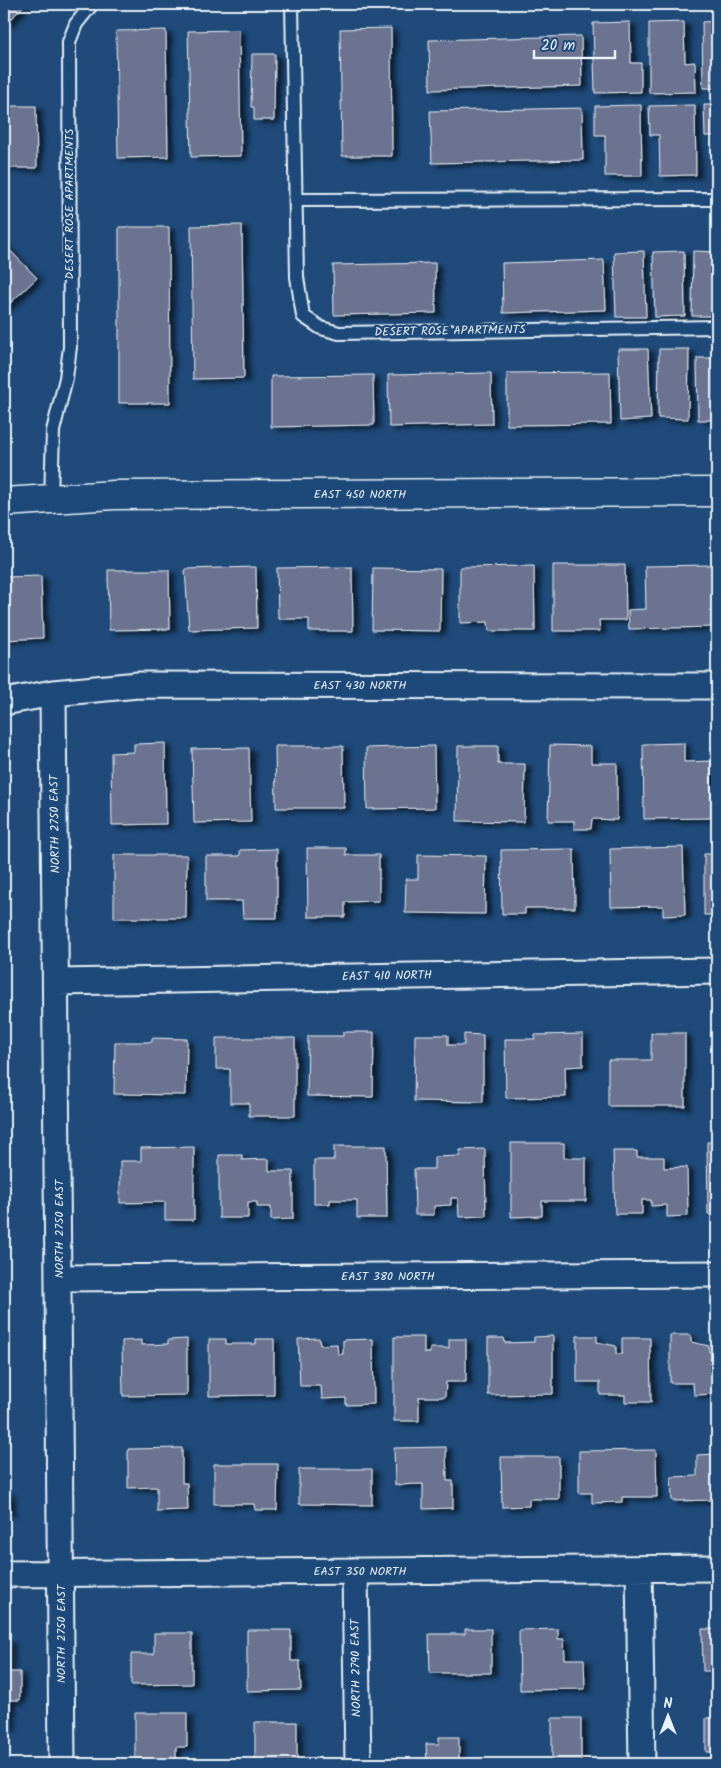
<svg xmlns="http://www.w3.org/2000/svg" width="721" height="1768" viewBox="0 0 721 1768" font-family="Kalam,sans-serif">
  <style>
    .building { fill: #6c7390; stroke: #e8f1f8; filter: url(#shadow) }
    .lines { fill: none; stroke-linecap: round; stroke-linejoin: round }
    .service-casing { stroke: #e8f1f8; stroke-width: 16 }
    .minor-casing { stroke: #e8f1f8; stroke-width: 29 }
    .tertiary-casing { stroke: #e8f1f8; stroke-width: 31 }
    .service { stroke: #1f4a7a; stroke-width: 12 }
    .minor { stroke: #1f4a7a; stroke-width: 25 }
    .tertiary { stroke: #1f4a7a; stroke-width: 28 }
    .labels { text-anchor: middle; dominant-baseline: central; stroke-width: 4.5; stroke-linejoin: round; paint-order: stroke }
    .street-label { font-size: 12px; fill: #e8f1f8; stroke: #1f4a7a }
  </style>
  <defs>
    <filter id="shadow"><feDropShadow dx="5.5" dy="3" stdDeviation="2.5" flood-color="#0009"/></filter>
  </defs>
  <rect width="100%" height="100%" fill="#1f4a7a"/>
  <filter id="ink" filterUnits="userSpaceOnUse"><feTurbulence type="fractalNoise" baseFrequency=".02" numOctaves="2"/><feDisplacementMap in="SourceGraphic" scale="10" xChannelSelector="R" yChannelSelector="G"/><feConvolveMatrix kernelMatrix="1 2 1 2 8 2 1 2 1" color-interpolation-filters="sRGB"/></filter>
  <g filter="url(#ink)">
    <path class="building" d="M4 4H25L4 27Z
      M717 21V95H716V88H703L702 22Z
      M630 22 631 63H641V92L595 93 593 23Z
      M684 22 685 63 695 62 696 92 649 93V23Z
      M391 28 392 156H342L340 29Z
      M166 30 168 157 118 158 116 31Z
      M239 30 241 156 191 157 188 31Z
      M581 36 582 86 430 90 429 40Z
      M252 54H275L274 120H254V107H251Z
      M641 105 642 176H605V135H595V106Z
      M695 105 696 175 660 176 659 135H650L649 106Z
      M704 105H717V176H714V136H705Z
      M4 106H36L37 168H4Z
      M582 108 583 160 432 163 430 111Z
      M242 225 244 378 193 379 191 226Z
      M119 227H169L170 403H119Z
      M4 244 37 278 4 309Z
      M644 251 646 317H616L614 252Z
      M684 251 685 316 655 317 653 252Z
      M693 251 717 252V316H692Z
      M604 260 606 310 503 313 502 263Z
      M435 263 436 313 334 315 333 265Z
      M618 349H648L651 419 620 421Z
      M659 349H689L688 419 658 418Z
      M697 358H717V420H698Z
      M610 372 611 424 507 425V373Z
      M491 373 492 424 389 427 388 375Z
      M373 375 374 425 271 427V376Z
      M553 565H625L626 620H599L600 631H553Z
      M713 565 714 627 629 629 628 610 646 609 645 566Z
      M534 566 535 631H489L488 622 460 623V567Z
      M256 567 257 628 189 630 185 569Z
      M352 567 353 631H309V619H278L277 568Z
      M373 568 441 569 440 631 372 630Z
      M108 570H169L170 629 109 630Z
      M41 576 43 638 4 640V577Z
      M165 743 166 824 112 825 111 753 134 752V744Z
      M684 743V762L711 761V818L644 819 643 744Z
      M550 745 591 746V763H617V820L592 819 591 829H574V821H548Z
      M275 746H343L344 808H276Z
      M434 746 435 808 367 809 366 748Z
      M458 746H498V764H525L524 822 457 821Z
      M249 748 251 822 194 823 192 749Z
      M683 847 685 915 663 916V906L611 907 610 849Z
      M307 848H346V855H379V901L345 902V917H308Z
      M277 849V918H243L242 901H206V856H240V850Z
      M574 849 575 908H525V914H502L501 850Z
      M704 854H717V915H704Z
      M114 855H187L186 918H114Z
      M418 855 486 856 485 914 405 913 406 879H418Z
      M343 1032H374L373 1097 307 1096 308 1036H343Z
      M711 1032H717V1088H712Z
      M651 1033H685V1106H608V1060H651Z
      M464 1034 483 1035V1102L414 1101 415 1035H448V1045H464Z
      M583 1034V1066L565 1067 566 1097 506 1098 505 1039H535L534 1035Z
      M152 1038 187 1039 186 1095 114 1094 115 1042H152Z
      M216 1038H295V1116H249V1103H230V1069H216Z
      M707 1142H717V1214H708Z
      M511 1143H564V1158H586V1201H542V1216L511 1217Z
      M334 1146H386L387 1218H357V1200H330V1204H314V1160H334Z
      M194 1147V1220H165V1202L120 1203V1161H141V1148Z
      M485 1149 486 1216 459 1217 458 1198H451V1205L434 1206V1215H415L414 1169H434V1157L460 1156V1150Z
      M613 1151H637V1157H664V1168L687 1167 688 1216 667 1217V1205L651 1206V1200H642V1214H615Z
      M219 1155H242V1160L269 1159V1171H293V1219L271 1220V1207H257V1202H248V1218H219Z
      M670 1335H691V1342L709 1346V1352H715V1337H717V1394L694 1395 693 1383H670Z
      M553 1336V1394L488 1395V1338H504L505 1343 534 1342V1337Z
      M577 1336H597V1342L616 1346V1354H622V1338H650L651 1402H625V1395H600V1382H577Z
      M394 1337H424V1353H430V1348H449V1339H466V1382H446L445 1397H419V1421H394Z
      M319 1338 320 1345 337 1344 338 1354H343V1340L373 1339 374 1404 346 1405V1398L322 1399 321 1386H300L298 1339Z
      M187 1339V1395L123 1396 122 1341 141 1340V1345L168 1344V1340Z
      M209 1339H226V1344H256V1339H274V1395L209 1396Z
      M446 1447 447 1481H453V1508L423 1509V1484L395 1485 394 1448Z
      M182 1448V1483H187L188 1510 157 1511V1487L128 1488V1449Z
      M656 1450 657 1497H622V1502L592 1503V1493H579V1451Z
      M717 1454V1500L672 1501 671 1477 697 1476V1455Z
      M501 1457H559V1499H529V1506L502 1507Z
      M214 1464H278L277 1510H255L254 1504H214Z
      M299 1469H372V1505L299 1504Z
      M4 1493H9L10 1512 4 1513Z
      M465 1629H491V1673H430L429 1634H465Z
      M558 1629V1639H564L565 1659H584L585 1689 520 1690 519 1630Z
      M702 1629H717V1671H703Z
      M247 1630H291V1661H300L301 1690 247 1691Z
      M154 1633H192V1684L131 1685V1654H154Z
      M4 1640H9V1672H20V1700H10V1728H4Z
      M135 1713H187V1747H176V1764H135Z
      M552 1718H581V1764H552Z
      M706 1718H717V1752H706Z
      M255 1722H297V1764H255Z
      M439 1737H459V1764H427L426 1744H439Z"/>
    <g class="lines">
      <defs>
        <path id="service" d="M292 4 297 277 303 316 321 328 339 333 717 327
          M296 200 717 199
          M51 499 53 431 66 378 70 347 69 42 76 24 92 4"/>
        <path id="minor" d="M53 693 62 1764
          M4 702 53 693 138 685 717 686
          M57 982 717 971
          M59 1278 717 1274
          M639 1569 642 1764
          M355 1571 358 1764
          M4 1574 717 1568"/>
        <path id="tertiary" d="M4 502 114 495 717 492"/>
      </defs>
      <use href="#service" class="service-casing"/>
      <use href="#minor" class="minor-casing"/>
      <use href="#tertiary" class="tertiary-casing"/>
      <use href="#service" class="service"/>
      <use href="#minor" class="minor"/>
      <use href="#tertiary" class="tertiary"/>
    </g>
  </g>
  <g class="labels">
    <g class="street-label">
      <text transform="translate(69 204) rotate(-90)">DESERT ROSE APARTMENTS</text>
      <text transform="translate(450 331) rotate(-1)">DESERT ROSE APARTMENTS</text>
      <text x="360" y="494">EAST 450 NORTH</text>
      <text x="360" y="685">EAST 430 NORTH</text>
      <text transform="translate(55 824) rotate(-91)">NORTH 2750 EAST</text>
      <text transform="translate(387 976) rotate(-1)">EAST 410 NORTH</text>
      <text transform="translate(59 1229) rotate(-90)">NORTH 2750 EAST</text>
      <text x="388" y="1276">EAST 380 NORTH</text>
      <text x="360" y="1571">EAST 350 NORTH</text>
      <text transform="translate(61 1634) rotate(-90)">NORTH 2750 EAST</text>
      <text transform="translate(356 1668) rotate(-91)">NORTH 2790 EAST</text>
    </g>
  </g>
  <rect width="721" height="1768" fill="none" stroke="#1f4a7a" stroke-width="20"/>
  <rect x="10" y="10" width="701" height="1748" fill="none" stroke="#e8f1f8" stroke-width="2" filter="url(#ink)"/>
  <g transform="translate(668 1716)" stroke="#1f4a7a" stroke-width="4" paint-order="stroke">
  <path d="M0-4L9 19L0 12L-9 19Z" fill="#e8f1f8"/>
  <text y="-8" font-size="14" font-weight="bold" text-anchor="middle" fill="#e8f1f8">N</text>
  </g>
  <path d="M534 50v8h81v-8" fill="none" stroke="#e8f1f8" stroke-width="2.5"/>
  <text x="541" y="50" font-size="15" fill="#e8f1f8" stroke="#1f4a7a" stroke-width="4" paint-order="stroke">20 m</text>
</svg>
